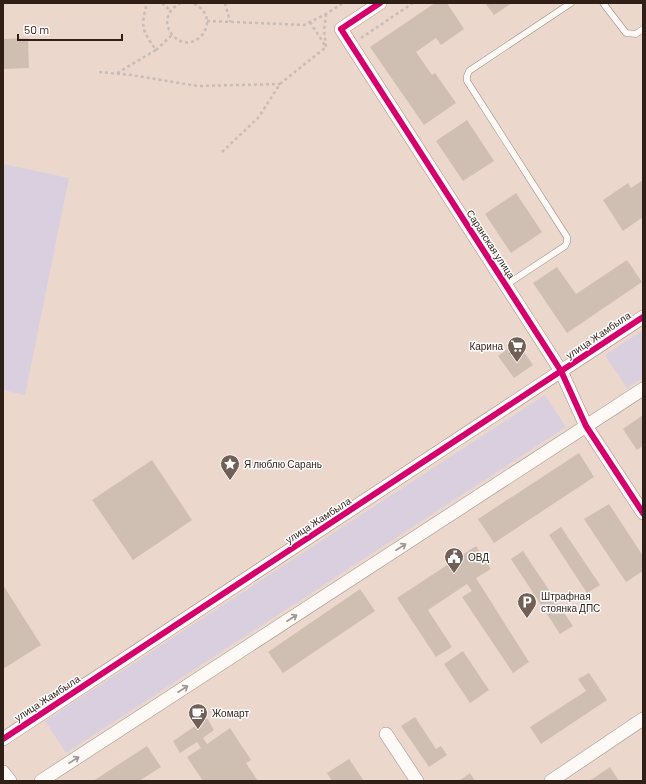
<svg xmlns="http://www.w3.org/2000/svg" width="646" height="784" viewBox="0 0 646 784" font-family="Barlow,sans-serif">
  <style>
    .green { fill: #d9cfdf }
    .building { fill: #cfbfb3 }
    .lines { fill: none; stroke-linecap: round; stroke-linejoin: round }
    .service-casing { stroke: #9f8e84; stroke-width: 7 }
    .minor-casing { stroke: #9f8e84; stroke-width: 14 }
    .path { stroke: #c6bdb9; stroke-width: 2.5; stroke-dasharray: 3 3; stroke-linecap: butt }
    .service { stroke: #fcf9f7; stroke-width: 6 }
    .minor { stroke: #fcf9f7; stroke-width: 13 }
    .cycleway-casing { stroke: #fdfdfd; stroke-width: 8 }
    .cycleway { stroke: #d6006c; stroke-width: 6 }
    .oneway { stroke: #a09792 }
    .labels { text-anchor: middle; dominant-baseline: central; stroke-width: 3; stroke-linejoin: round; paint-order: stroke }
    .street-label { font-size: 10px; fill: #301f16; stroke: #fdfdfd }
    .poi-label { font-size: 10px; fill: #301f16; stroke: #fdfdfd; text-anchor: start }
  </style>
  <rect width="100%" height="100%" fill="#ecd7cc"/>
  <path class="green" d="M3 164 69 178 25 395 3 390Z
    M643 330V378L627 388 605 355Z
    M545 395 566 427 66 753 45 721Z"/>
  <path class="building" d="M435 3H447L464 29 441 45 436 38 416 52 432 75 435 73 456 103 424 125 370 47Z
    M485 3H512L494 15Z
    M28 38 29 68 3 69V39Z
    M467 120 494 161 463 181 436 141Z
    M643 180V217L623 231 603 200 628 183 631 188Z
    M516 193 542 232 511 253 485 214Z
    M627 260 642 282 567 333 533 283 557 267 576 294Z
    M517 342 533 365 514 378 498 356Z
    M643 415V446L637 450 623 429Z
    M579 453 594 477 494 543 478 519Z
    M152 460 192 520 133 560 92 500Z
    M609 504 643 556V571L626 582 584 519Z
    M561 527 600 585 587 593 549 535Z
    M476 546 491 569 476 578 529 662 513 673 462 597 472 591 467 584 428 610 452 647 436 657 397 598Z
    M523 551 573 626 560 634 511 559Z
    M3 585 41 645 3 669Z
    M360 589 375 611 283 673 268 652Z
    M463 651 489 690 470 703 444 664Z
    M589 673 607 700 541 744 530 727 586 691 578 679Z
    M415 717 436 749 441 746 447 755 429 767 401 726Z
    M207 718 214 730 203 738 207 744 230 728 251 760 246 763 258 781H203L187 757 201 748 197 742 180 753 173 741Z
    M147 746 161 767 139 781H93Z
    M349 759 364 781H332L327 773Z
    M610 767 619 781H589Z
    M470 773 475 781H459Z"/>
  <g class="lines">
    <defs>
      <path id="service" d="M603 3 626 33 636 34 643 29
        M506 285 565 246 567 242V237L467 81V76L469 71 571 3"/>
      <path id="minor" d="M380 3 341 29 561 371 586 426 643 513
        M386 734 417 781
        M3 739 643 317
        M3 772 10 781
        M41 781 643 389
        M551 781 643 719"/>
    </defs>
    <use href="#service" class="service-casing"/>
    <use href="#minor" class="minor-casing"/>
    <path class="path" d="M162 3 171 11
      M181 3C149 18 180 58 201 36 205 32 207 27 207 22 207 13 201 7 193 3
      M225 3 230 22
      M207 21 304 25 326 14 343 3
      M310 22 326 47 324 30 326 14
      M361 38 413 3
      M156 50 172 35
      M99 72 131 75 198 86 280 84
      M117 73 156 50C141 29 141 27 147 3
      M222 152 258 118 280 84 326 47"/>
    <use href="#service" class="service"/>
    <use href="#minor" class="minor"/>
    <defs>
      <path id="cycleway" d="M380 3 341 29 561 371 586 426 643 513
        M3 739 643 317"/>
    </defs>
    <use href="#cycleway" class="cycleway-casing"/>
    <use href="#cycleway" class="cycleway"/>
  </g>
  <defs><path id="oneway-shaft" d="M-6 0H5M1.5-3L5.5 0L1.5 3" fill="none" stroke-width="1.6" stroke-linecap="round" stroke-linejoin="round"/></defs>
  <g class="oneway">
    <use href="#oneway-shaft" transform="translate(401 547) rotate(-33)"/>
    <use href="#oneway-shaft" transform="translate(292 618) rotate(-33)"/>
    <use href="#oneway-shaft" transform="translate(183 689) rotate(-33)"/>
    <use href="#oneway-shaft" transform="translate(74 760) rotate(-33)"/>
  </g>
  <defs>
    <symbol id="supermarket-pin" viewBox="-11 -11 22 30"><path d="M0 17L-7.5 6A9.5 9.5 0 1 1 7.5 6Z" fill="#725f56" stroke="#fdfdfd"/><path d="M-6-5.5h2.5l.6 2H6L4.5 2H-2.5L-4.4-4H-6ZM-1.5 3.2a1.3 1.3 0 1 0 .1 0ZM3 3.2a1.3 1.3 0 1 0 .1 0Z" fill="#fff"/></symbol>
    <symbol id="sight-pin" viewBox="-11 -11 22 30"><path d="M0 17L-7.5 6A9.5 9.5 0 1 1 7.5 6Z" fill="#725f56" stroke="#fdfdfd"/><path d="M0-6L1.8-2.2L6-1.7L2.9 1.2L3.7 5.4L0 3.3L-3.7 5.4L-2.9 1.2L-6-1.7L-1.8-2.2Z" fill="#fff"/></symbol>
    <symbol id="civic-pin" viewBox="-11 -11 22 30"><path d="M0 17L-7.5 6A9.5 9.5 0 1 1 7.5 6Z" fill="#725f56" stroke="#fdfdfd"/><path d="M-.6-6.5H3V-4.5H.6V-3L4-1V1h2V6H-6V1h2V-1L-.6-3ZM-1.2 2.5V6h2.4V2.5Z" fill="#fff"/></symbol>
    <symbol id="parking-pin" viewBox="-11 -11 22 30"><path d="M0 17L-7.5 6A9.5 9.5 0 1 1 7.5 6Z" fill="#725f56" stroke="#fdfdfd"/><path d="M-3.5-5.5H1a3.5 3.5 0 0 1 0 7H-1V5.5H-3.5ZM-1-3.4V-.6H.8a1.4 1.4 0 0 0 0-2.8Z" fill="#fff"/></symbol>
    <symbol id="cafe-pin" viewBox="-11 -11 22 30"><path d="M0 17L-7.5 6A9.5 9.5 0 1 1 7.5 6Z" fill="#725f56" stroke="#fdfdfd"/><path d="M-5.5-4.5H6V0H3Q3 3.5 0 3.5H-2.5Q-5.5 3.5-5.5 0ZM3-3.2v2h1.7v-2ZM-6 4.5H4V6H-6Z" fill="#fff"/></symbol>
  </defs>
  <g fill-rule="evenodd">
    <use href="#supermarket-pin" x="506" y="335" width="22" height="30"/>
    <use href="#sight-pin" x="219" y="453" width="22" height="30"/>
    <use href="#civic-pin" x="443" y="546" width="22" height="30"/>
    <use href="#parking-pin" x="516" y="591" width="22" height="30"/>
    <use href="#cafe-pin" x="187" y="702" width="22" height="30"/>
  </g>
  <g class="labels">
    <g class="street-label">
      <text transform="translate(491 244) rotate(57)">Саранская улица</text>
      <text transform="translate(598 335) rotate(-34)">улица Жамбыла</text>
      <text transform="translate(318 520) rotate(-33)">улица Жамбыла</text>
      <text transform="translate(47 698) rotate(-33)">улица Жамбыла</text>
    </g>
    <g class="poi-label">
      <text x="503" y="346" text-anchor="end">Карина</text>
      <text x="244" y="464">Я люблю Сарань</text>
      <text x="468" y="557">ОВД</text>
      <text x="541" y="596">Штрафная<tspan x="541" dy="12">стоянка ДПС</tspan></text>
      <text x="212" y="713">Жомарт</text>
    </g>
  </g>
  <rect width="646" height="784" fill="none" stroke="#301f16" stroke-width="8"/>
  <path d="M18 34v6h104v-6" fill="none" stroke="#301f16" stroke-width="2"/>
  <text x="24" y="34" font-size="12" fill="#301f16" stroke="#fdfdfd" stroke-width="3" paint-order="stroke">50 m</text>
</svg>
